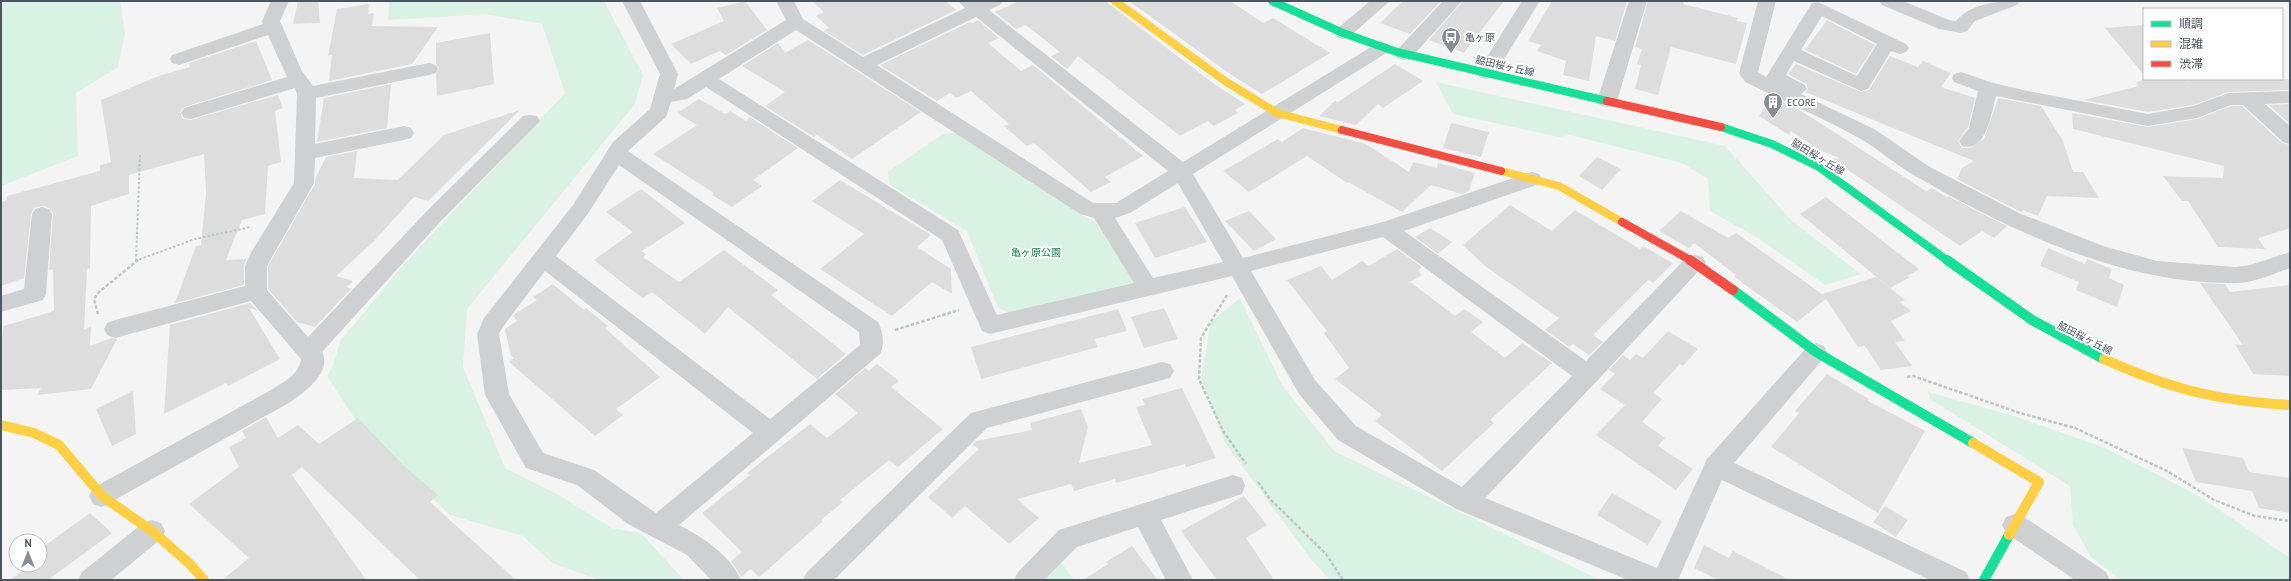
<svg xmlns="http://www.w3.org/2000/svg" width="2291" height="581" viewBox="0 0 2291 581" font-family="'PT Sans','Noto Sans JP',sans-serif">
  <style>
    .green { fill: #d9f2e3 }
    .building { fill: #ddddde }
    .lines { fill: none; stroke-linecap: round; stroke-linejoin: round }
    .path-far1 { stroke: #bcc7c4; stroke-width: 2; stroke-dasharray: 2.5 2; stroke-linecap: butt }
    .path { stroke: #bcc7c4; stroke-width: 2.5; stroke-dasharray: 3.5 2; stroke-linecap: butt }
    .street { fill: #ced0d2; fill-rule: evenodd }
    .fast-far1 { stroke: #16e098; stroke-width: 8 }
    .fast { stroke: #16e098; stroke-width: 10 }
    .slow-far1 { stroke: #ffcf43; stroke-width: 8 }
    .slow { stroke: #ffcf43; stroke-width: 10 }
    .jam-far1 { stroke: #f24e42; stroke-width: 8 }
    .jam { stroke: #f24e42; stroke-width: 10 }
    .labels { text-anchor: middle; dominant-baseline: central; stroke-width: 4; stroke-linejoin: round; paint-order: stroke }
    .poi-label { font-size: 10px; fill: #4a5661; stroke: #fff; text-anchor: start }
    .street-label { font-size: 10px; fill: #4a5661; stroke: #fff }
    .park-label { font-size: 10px; fill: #17864f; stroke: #fff }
  </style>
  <rect width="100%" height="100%" fill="#f4f4f4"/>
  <path class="green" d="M6 1H120L125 33 118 67 76 93 78 156 1 186V8Z
    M389 1H604L643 75 635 104 467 309 463 367 505 468 559 495 611 528 641 533 684 580H599L552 563 523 536 450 515 368 439 327 376 333 365 341 340 403 265 565 93 542 24 485 14 388 20Z
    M1436 82 1725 146 1792 221 1861 274 1825 285 1755 236 1710 211 1708 179 1682 163 1570 135 1559 137 1453 114Z
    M956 133 1097 224 1134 281 1129 288 1015 315 998 308 967 231 890 185 888 172 943 134Z
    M1240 298 1282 385 1334 451 1600 580H1330L1311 559 1225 443 1201 377 1211 322Z
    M1928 392 2011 415 2103 447 2199 496 2290 558V580H2121L2091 557 2073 525 2070 486 1930 399Z
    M1060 561 1074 580H1043Z"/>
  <path class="building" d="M298 1H318L320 23 293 24Z
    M745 1 767 30 726 55 720 51 691 64 671 44 724 21 717 8Z
    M812 1H945L956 10 863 55 824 31 829 28 816 16 824 12Z
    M1019 1H1105L1217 86 1245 104 1235 110 1238 113 1214 126 1208 121 1180 136 1078 56 1067 69 1051 56 1060 52 1026 25 1016 29 995 12Z
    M1129 1H1230L1263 23 1273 18 1330 53 1262 94 1233 76Z
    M1403 1H1441L1410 34 1380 23Z
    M1463 1H1504L1464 53 1429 40Z
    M1552 1H1627L1615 41 1596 36 1589 81 1563 75 1566 61 1537 51 1541 45 1528 41Z
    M1648 1H1684L1683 4 1738 18 1737 21 1747 23 1736 64 1671 47 1658 95 1635 89 1641 65 1637 64 1642 49 1635 47Z
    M369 4 368 14 374 13 372 26 438 27 412 64 329 81 332 55 328 56 337 9Z
    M978 20 999 38 988 43 1021 71 1033 65 1143 156 1105 177 1111 182 1091 192 1034 143 1027 146 1004 126 1009 124 971 91 956 98 950 93 937 101 880 65 970 22 972 23Z
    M1827 20 1875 45 1856 74 1805 50Z
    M2144 25V75L2105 28Z
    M490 33 494 84 437 96 436 74 439 68 436 64V43Z
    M808 40 921 112 852 159 817 135 814 137 765 106 785 92 742 66 778 43 785 53Z
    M256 41 272 80 184 107 180 112 183 119 191 120 278 95 283 108 275 111 281 162 268 166 265 214 242 220 226 260 246 259 244 266V285L175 303 196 246 201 245 206 194 204 154 129 175V194L91 206 90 268 87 269 84 329 91 327 90 346 112 338 117 339 91 389 37 395 41 388 1 390V342L4 326 54 311 53 269 49 270 53 213 49 208 42 206 34 208 31 214 24 278 1 286V202L6 201 7 196 100 171V165L111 162 101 100 159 76 190 67 189 63Z
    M1890 56 1918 67 1923 61 1951 73 1941 87 1975 98 1968 127 1958 141 1962 148H1971L1984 139 1998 98 2041 106 2063 141 2073 172H2083L2099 198 2047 196 2038 216 2023 210 2021 212 1957 179 1962 168 1974 161 1805 92 1808 89 1806 84 1788 74 1796 64 1861 92 1869 90Z
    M1395 64 1423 81 1383 108 1378 104 1356 125 1319 116 1335 101 1338 102Z
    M2146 79H2187L2188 81 2192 79H2290V90L2229 92 2193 105 2148 112 2084 100 2139 86 2136 82Z
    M391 84 387 128 317 142 324 98Z
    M1772 97 1798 109 1926 191 1932 188 1948 198V196L2007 226 1994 238 1982 231 1960 246 1832 159 1839 158 1817 149 1791 131 1789 135 1759 116Z
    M699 99 725 114 730 111 746 121 750 117 798 148 753 180 762 186 732 207 712 195 714 193 653 154 697 125 677 113Z
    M2290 104V124L2269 105Z
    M2231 106H2242L2282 143 2290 145V228L2258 238 2265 249 2218 247 2188 201H2182L2163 176 2223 178 2224 166 2073 129 2072 113 2148 127 2197 119Z
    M520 110 428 201 414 197 374 241 336 276 353 281 347 287 351 289 315 327 297 322 268 289V266L315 184 316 177 326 157 357 151 354 178 398 180 444 135Z
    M1451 123 1489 132 1481 157 1443 148Z
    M1303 128 1366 144 1409 172 1413 162 1437 168 1438 163 1475 173 1469 191 1462 194 1431 185 1402 212 1348 182 1347 183 1307 156 1249 192 1223 171 1278 139 1282 142Z
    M1597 157 1621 169 1602 190 1579 176Z
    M840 180 931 235 917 247 951 269 952 294 932 282 892 316 820 269 864 234 812 201Z
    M641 189 685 223 642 251 646 254 643 257 679 282 724 250 778 290 771 295 846 354 817 379 728 307 705 334 652 292 643 298 624 284 594 260 633 232 606 212Z
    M1826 197 1893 249 1919 269 1907 276 1910 277 1890 288 1800 214Z
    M1510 205 1552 231 1575 210 1640 249 1643 246 1673 263 1653 283 1648 280 1593 335 1603 342 1589 355 1573 344 1569 347 1545 330 1559 318 1485 266 1463 245Z
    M1185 207 1207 242 1155 258 1135 223Z
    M1249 211 1276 239 1254 251 1225 221Z
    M1681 211 1728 238 1736 233 1822 294 1876 277 1905 300 1900 302 1911 311 1891 321 1905 341 1895 342 1912 366 1881 370 1865 346 1858 347 1826 299 1797 322 1744 284 1734 276 1736 275 1694 243 1689 248 1659 231Z
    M1430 228 1452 242 1438 254 1415 237Z
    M2048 248 2085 264 2087 259 2112 269 2109 278 2124 285 2117 307 2076 290 2079 282 2040 266Z
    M1397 249 1422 267 1418 271 1422 275 1410 282 1455 316 1464 309 1483 322 1471 332 1505 358 1522 343 1552 363 1490 420 1494 423 1442 471 1375 421 1382 415 1335 379 1349 368 1324 333 1327 331 1287 280 1321 266 1332 280 1362 261 1369 266Z
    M2200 283 2225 284 2230 292 2290 285V376L2253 374 2235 344 2243 345Z
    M553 284 584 310 586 308 608 326 605 328 660 377 616 409 623 415 595 436 509 362 514 358 511 356 505 329 517 321 513 315 537 300 533 297Z
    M250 303 258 311 249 308 280 359 228 386 226 383 164 414 170 325Z
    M1164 308 1178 339 1144 348 1131 317Z
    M1118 309 1127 331 1094 339 1098 347 981 379 971 347Z
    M1668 331 1698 349 1683 366 1680 364 1653 393 1662 399 1642 422 1665 438 1658 446 1693 469 1676 490 1596 435 1625 405 1600 389 1615 374 1609 370 1623 355 1630 360 1636 354 1643 358Z
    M877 364 899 381 891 387 943 429 898 467 889 460 840 500 843 502 821 520 823 521 759 577 751 569 741 577 731 561 742 552 702 513 750 475 747 473 810 424 827 438 858 413 835 394 865 368 869 371Z
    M1827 374 1869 399 1868 401 1925 431 1878 513 1771 447 1799 413 1795 411Z
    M1182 388 1216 458 1186 467 1185 464 1116 483 1115 479 1074 491 1071 484 1017 499 1039 518 1009 544 965 506 952 518 928 497 979 449 972 445 976 441 1032 430 1030 423 1081 409 1088 427 1079 463 1152 445 1136 407 1145 405 1142 399Z
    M133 391 136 434 112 446 96 409Z
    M266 417 278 438 298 425 319 444 358 418 404 466 438 495 430 502 516 580H420L302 467 292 475 366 580H222L249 558 189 504 239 467 229 447 246 438 242 431Z
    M2182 448 2243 458 2249 472 2290 478V513L2259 508 2252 491 2196 482Z
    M1612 493 1662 521 1648 545 1597 515Z
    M1244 496 1267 525 1246 538 1274 580H1217L1181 531Z
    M1885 506 1908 520 1896 537 1873 522Z
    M90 513 112 533 48 580H9L32 565H40V549Z
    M1704 545 1729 558 1733 551 1790 580H1715L1716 579 1694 568Z
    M1132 546 1158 580H1083L1108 564 1106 562Z"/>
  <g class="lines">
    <path class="path-far1" d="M135 261 195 239 251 227
      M136 261 140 155"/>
    <path class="path" d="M1227 295 1201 338 1199 379 1223 431 1246 464
      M98 314 94 299 99 292 138 260
      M895 330 959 310
      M1907 377 1913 376 2020 413 2075 428 2167 471 2214 500 2255 516 2290 521
      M1258 482 1270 499 1326 554 1343 580"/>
    <path class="street" d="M271 1H289L280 21 302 71 313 86 429 63 436 65 438 69 436 73 429 75 316 98 315 144 404 126 411 128 414 133 411 138 404 140 315 158 314 183 267 266V290L308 337 426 212 523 116 530 115 537 116 540 121 440 222 322 352C333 373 302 394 287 404L102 507 93 504 89 496 93 488 271 390C283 382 299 375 301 359L251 301 115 338 107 335 104 329 107 323 115 320 245 286V266L252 251 294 183 297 94 295 88 191 119 184 118 181 113 184 108 287 77 268 35 179 65 172 63 170 59 172 55 263 24 262 21Z
      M622 1H640L678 74 674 89 786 20 776 1H794L803 19 863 57 965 8 958 1H1003L1000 5 989 10 1183 162 1376 44 1382 42 1388 44 1391 48 1388 52 1193 174 1243 258 1383 222 1525 174 1532 172 1539 174 1542 179 1539 184 1404 231 1586 361 1687 257 1695 255 1703 257 1706 263 1596 382 1485 498 1657 568 1707 459 1808 346 1816 343 1824 346 1827 352 1824 358 1734 463 1966 572 1970 580H1930L1722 480 1678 580H1628L1456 509 1338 440 1299 394 1232 276 990 334 982 331 942 240 706 87 687 99 671 102 666 117 628 151 878 322C883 331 885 345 880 354L679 525C703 537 730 555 741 580H711L687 555 628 524 577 485 526 468 485 395 477 334 484 318 573 205 613 142 650 109 660 74ZM976 17 1168 171 1116 203H1093L877 65ZM796 30 1080 214 1094 218 1134 283 997 315 958 230 719 79ZM619 165 859 332 860 345 770 419 556 256 587 215ZM1178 183 1223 262 1153 278 1115 218 1130 213ZM1383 237 1572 376 1462 487 1356 426 1315 380 1251 271ZM545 271 753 433 656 513 594 470 543 453 509 394 499 334 502 328Z
      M1370 1H1390L1349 37 1343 39 1337 37 1334 33 1337 29Z
      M1443 1H1462L1411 58 1404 60 1397 58 1395 54 1397 50Z
      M1522 1H1540L1493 77 1486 79 1479 77 1477 73Z
      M1629 1H1647L1617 101 1614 105 1607 107 1600 105 1597 101Z
      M1758 1H1776L1758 72 1766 77 1812 3 1818 2 1906 44 1909 48 1906 52 1900 54 1891 51 1868 89 1861 91 1794 61 1786 75 1805 85 1807 89 1801 94 1874 129 1930 167 2019 213 2103 246 2157 261 2235 267 2250 265 2290 252V268C2272 274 2254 283 2235 283 2125 285 2010 231 1917 177 1897 166 1880 150 1859 138 1823 118 1783 101 1745 82L1739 73ZM1822 16 1877 44 1857 76 1801 50Z
      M1879 1H1903L1949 20 1956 21C1971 3 1998 1 2020 1L2017 5 1975 21 1967 31 1961 33 1939 29 1882 5Z
      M1961 72 1993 83 2028 91 2148 114 2193 106 2229 93 2290 91V103L2265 104 2290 126V144L2283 142 2243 105H2231L2197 118 2148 126 1996 96C1991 113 1987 153 1962 146L1959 141 1969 128 1978 91 1954 82 1952 78 1954 74Z
      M42 207 49 209 52 214 46 294 43 300 1 312V296L24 289 32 214 35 209Z
      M1162 362 1170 364 1174 371 1170 378 987 428 834 580H803L807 572 971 413Z
      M1233 475 1242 478 1245 486 1242 494 1161 520 1193 580H1166L1138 527 1077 547 1044 580H1014L1018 572 1059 530Z
      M2015 514 2024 517 2106 572 2110 580H2075L2006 533 2002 525 2006 517Z
      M152 520 161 523 165 531 161 539 111 580H78L82 572 143 523Z"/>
    <path class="fast-far1" d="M1272 1 1343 33 1397 52 1607 101
      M1721 127 1772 144 1819 167 1948 261"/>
    <path class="fast" d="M1947 260 2032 320 2104 359
      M1733 290 1816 352 1973 443
      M1984 580 2009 535"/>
    <path class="slow-far1" d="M1115 1 1225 81 1277 113 1342 130
      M1501 171 1559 186 1622 222"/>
    <path class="slow" d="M2104 359C2170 389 2218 401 2290 405
      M1 425 34 433 59 445 102 496 152 531 190 564 204 580
      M1973 443 2039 482 2009 535"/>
    <path class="jam-far1" d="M1607 101 1721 127
      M1342 130 1501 171
      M1622 222 1692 261"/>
    <path class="jam" d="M1690 260 1733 290"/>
  </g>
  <defs>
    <symbol id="bus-pin" viewBox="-11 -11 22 30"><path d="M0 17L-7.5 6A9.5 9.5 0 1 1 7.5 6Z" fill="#868d94" stroke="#fff"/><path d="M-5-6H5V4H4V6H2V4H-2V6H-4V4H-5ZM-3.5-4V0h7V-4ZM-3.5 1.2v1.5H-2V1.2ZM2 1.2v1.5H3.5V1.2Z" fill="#fff"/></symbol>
    <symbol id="building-pin" viewBox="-11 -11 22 30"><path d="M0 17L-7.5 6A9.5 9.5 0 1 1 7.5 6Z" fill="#868d94" stroke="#fff"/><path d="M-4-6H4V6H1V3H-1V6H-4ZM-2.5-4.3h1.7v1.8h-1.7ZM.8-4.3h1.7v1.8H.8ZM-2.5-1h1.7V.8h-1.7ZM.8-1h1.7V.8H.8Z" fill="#fff"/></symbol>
  </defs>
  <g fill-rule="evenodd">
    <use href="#bus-pin" x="1440" y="26" width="22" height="30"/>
    <use href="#building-pin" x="1762" y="91" width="22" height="30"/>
  </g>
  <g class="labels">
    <g class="poi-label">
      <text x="1465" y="37">亀ヶ原</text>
      <text x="1787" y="102">ECORE</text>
    </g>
    <g class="street-label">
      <text transform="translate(1505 66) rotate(13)">脇田桜ヶ丘線</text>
      <text transform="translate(1818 157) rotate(31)">脇田桜ヶ丘線</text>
      <text transform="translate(2085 338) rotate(27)">脇田桜ヶ丘線</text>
    </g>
    <g class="park-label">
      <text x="1036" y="252">亀ヶ原公園</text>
    </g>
  </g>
  <rect width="2291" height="581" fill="none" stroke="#4a5661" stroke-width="4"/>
  <rect x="2143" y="8" width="140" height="72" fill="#ffffff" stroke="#b7bbc0"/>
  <rect x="2151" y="21" width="20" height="6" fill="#16e098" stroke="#b7bbc0"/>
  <text x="2179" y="28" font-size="12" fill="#4a5661">順調</text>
  <rect x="2151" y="41" width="20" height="6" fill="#ffcf43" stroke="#b7bbc0"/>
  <text x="2179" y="48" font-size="12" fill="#4a5661">混雑</text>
  <rect x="2151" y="61" width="20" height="6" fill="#f24e42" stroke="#b7bbc0"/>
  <text x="2179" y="68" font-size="12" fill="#4a5661">渋滞</text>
  <g transform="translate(28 553)"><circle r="19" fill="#ffffff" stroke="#b7bbc0"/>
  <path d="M0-3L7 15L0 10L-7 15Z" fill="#868d94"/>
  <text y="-6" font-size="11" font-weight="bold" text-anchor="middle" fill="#4a5661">N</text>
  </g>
</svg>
